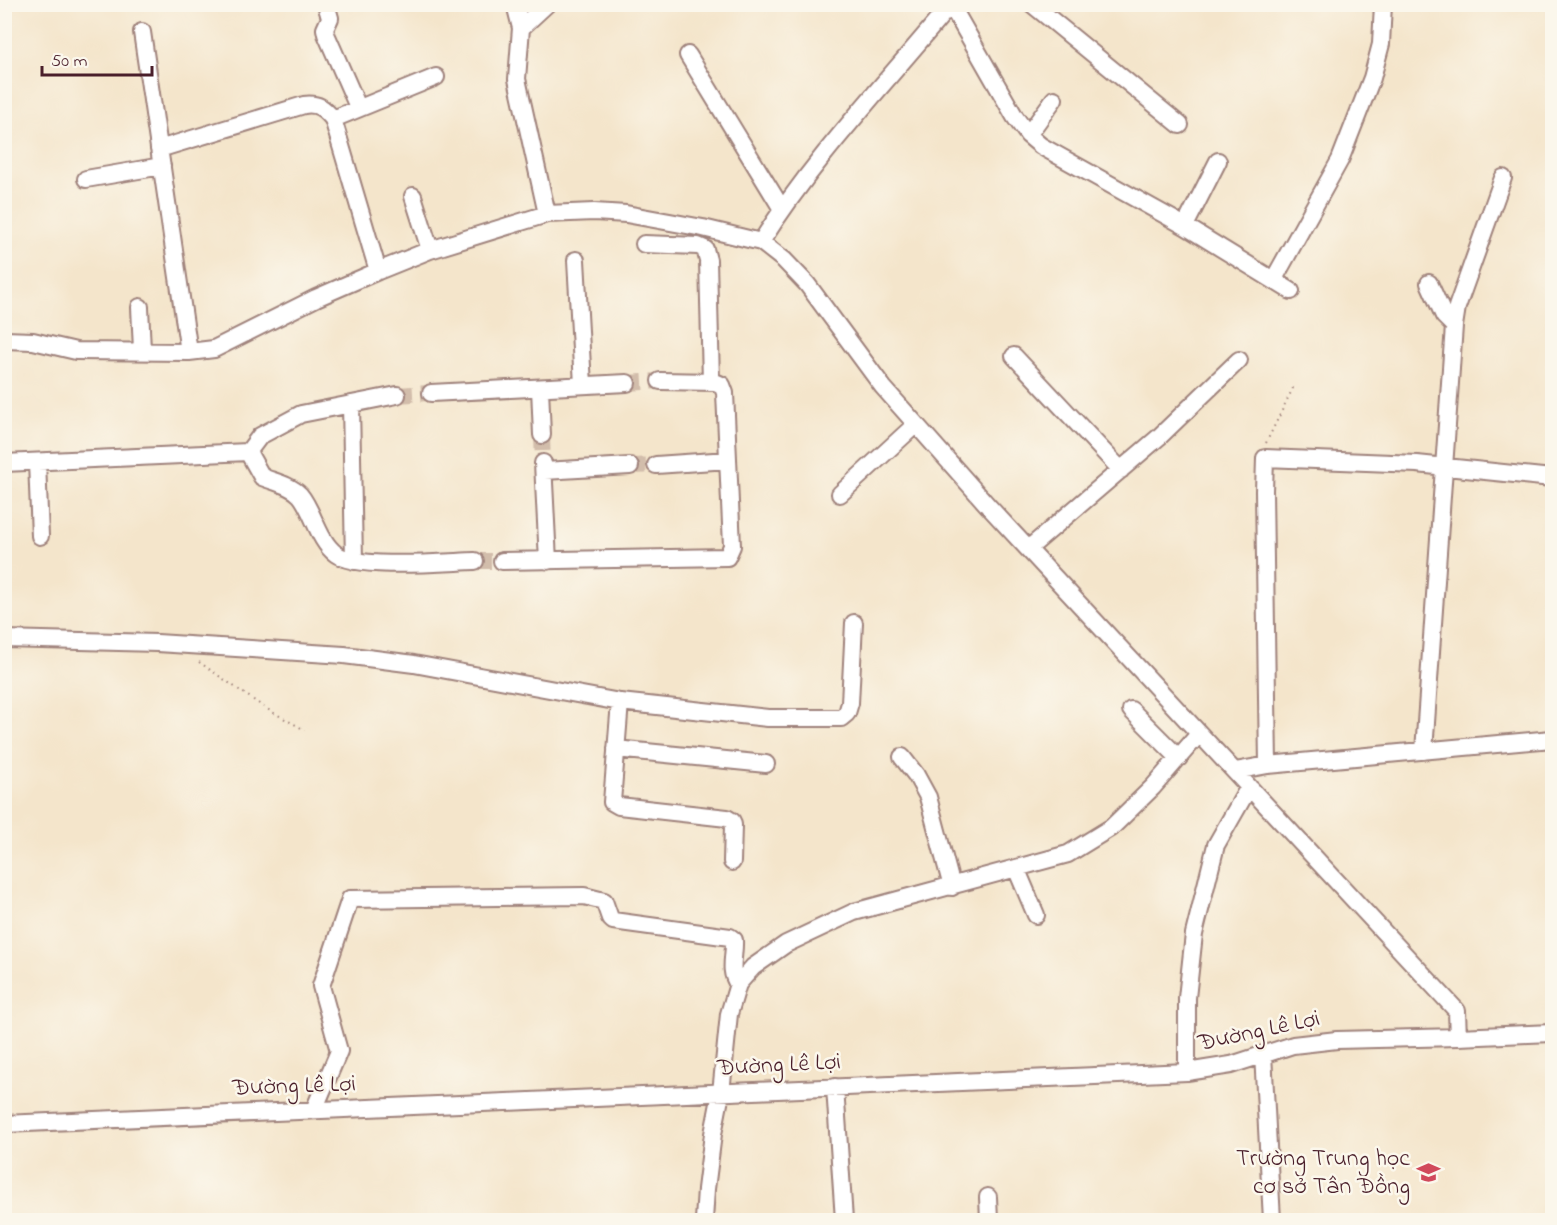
<svg xmlns="http://www.w3.org/2000/svg" width="1557" height="1225" viewBox="0 0 1557 1225" font-family="'Indie Flower',sans-serif">
  <style>
    .lines { fill: none; stroke-linecap: round; stroke-linejoin: round }
    .minor-tunnel { stroke: #d2bdab; stroke-width: 16; stroke-dasharray: 16 8; stroke-linecap: butt }
    .minor-casing { stroke: #9f827b; stroke-width: 20 }
    .path { stroke: #9f827b; stroke-width: 2; stroke-dasharray: 1.5 4.5; stroke-linecap: butt }
    .minor { stroke: #fff; stroke-width: 16 }
    .labels { text-anchor: middle; dominant-baseline: central; stroke-width: 5; stroke-linejoin: round; paint-order: stroke }
    .street-label { font-size: 24px; fill: #4a1f2b; stroke: #fbf7ec }
    .poi-label { font-size: 24px; fill: #4a1f2b; stroke: #fbf7ec; text-anchor: end }
  </style>
  <rect width="100%" height="100%" fill="#fbf7ec"/>
  <filter id="ink" filterUnits="userSpaceOnUse"><feTurbulence type="fractalNoise" baseFrequency=".0167" numOctaves="2"/><feDisplacementMap in="SourceGraphic" scale="12" xChannelSelector="R" yChannelSelector="G"/><feConvolveMatrix kernelMatrix="1 2 1 2 8 2 1 2 1" color-interpolation-filters="sRGB"/></filter>
  <filter id="wash" filterUnits="userSpaceOnUse"><feTurbulence type="fractalNoise" baseFrequency=".008" numOctaves="4" result="noise"/><feDisplacementMap in="SourceGraphic" scale="24" xChannelSelector="R" yChannelSelector="G"/><feGaussianBlur stdDeviation="1.35" result="paint"/><feColorMatrix in="noise" values="0 0 0 0 0 0 0 0 0 0 0 0 0 0 0 0 0 1.4 0 .05"/><feComposite in="paint" operator="in"/></filter>
  <g filter="url(#wash)">
    <rect width="100%" height="100%" fill="#f4e5cb"/>
  </g>
  <g filter="url(#ink)">
    <g class="lines">
      <path class="minor-tunnel" d="M627 383 660 381
        M397 395 431 393
        M542 435 543 463
        M630 466 656 465
        M475 561H502"/>
      <defs>
        <path id="minor" d="M326 4 330 18 325 29 326 34 358 107
          M515 4 521 28 517 79 547 214
          M1032 4 1180 125
          M951 5 1015 117 1028 135 1041 146 1185 226 1291 291
          M521 28 547 4
          M142 32 189 352
          M688 55 782 209
          M333 119 436 77
          M1028 135 1054 99
          M159 149 304 105C318 103 324 108 333 119L378 271
          M86 179 162 166
          M413 196 430 250
          M1185 226 1218 161
          M761 242C815 156 887 82 951 4
          M644 244 698 246 705 249 708 260 711 382
          M576 260 583 385
          M1274 279 1340 160 1372 78 1381 44 1383 4
          M1429 283 1444 316 1454 326
          M140 307 142 350
          M4 340 33 341 76 351 189 352 214 349 316 298 378 271 430 250 547 214 594 212 626 214 703 228 761 242 784 260 807 284 883 387 990 508 1457 1011 1458 1037
          M1014 356 1121 470
          M540 388 542 435
          M431 393 627 383
          M351 404 354 561
          M248 452 262 477C275 482 290 485 300 495 313 510 318 541 336 554 358 570 445 562 475 561
          M248 452 260 436 301 414 397 395
          M37 462 40 536
          M4 463 248 452
          M543 463 548 561
          M656 465 728 460
          M544 471 630 466
          M840 494 915 425
          M1028 549 1159 437 1239 360
          M502 561 727 557 732 546 725 393 722 385 715 382 660 381
          M4 639 157 643 344 655 414 664 620 702 768 718H841L847 713 850 703 854 623
          M620 702 612 802 619 806 727 818 732 821 733 825 732 862
          M1131 710 1179 758
          M616 749 766 764
          M1424 751 1454 326 1457 307 1503 178
          M902 757 916 775 928 797 952 887
          M1268 765 1264 491 1265 458 1417 464 1552 478
          M1235 771 1268 765 1552 739
          M1016 868 1036 915
          M1263 1054 1272 1220
          M1187 1072V998L1194 934 1216 845 1249 787
          M835 1087 844 1220
          M314 1110 339 1051 321 986 350 899 584 896 604 901 610 918 613 921 730 937 734 940C735 955 728 971 738 984
          M4 1124 1187 1072 1231 1065 1293 1045 1337 1040 1458 1037 1552 1033
          M988 1197 989 1220
          M704 1220 706 1189 713 1134 721 1093 729 1014 738 984 753 967 786 944 854 912 1068 854 1112 827 1153 787 1199 734"/>
      </defs>
      <use href="#minor" class="minor-casing"/>
      <path class="path" d="M1266 443 1295 384
        M199 662 265 708 305 730"/>
      <use href="#minor" class="minor"/>
    </g>
  </g>
  <defs>
    <symbol id="school-bare" viewBox="-9 -9 18 18"><path d="M0-5L7-2L0 1L-7-2ZM-4 1L0 2.5L4 1V4Q0 6-4 4Z" fill="#d1495b" stroke="#fbf7ec" stroke-width="2.5" paint-order="stroke"/></symbol>
  </defs>
  <g fill-rule="evenodd">
    <use href="#school-bare" x="1412" y="1156" width="33" height="33"/>
  </g>
  <g class="labels">
    <g class="street-label">
      <text transform="translate(1259 1032) rotate(-12)">Đường Lê Lợi</text>
      <text transform="translate(779 1066) rotate(-3)">Đường Lê Lợi</text>
      <text transform="translate(294 1087) rotate(-2)">Đường Lê Lợi</text>
    </g>
    <g class="poi-label">
      <text x="1410" y="1159">Trường Trung học<tspan x="1410" dy="28">cơ sở Tân Đồng</tspan></text>
    </g>
  </g>
  <rect width="1557" height="1225" fill="none" stroke="#fbf7ec" stroke-width="24"/>
  <path d="M42 66v9h110v-9" fill="none" stroke="#4a1f2b" stroke-width="3"/>
  <text x="51" y="66" font-size="18" fill="#4a1f2b" stroke="#fbf7ec" stroke-width="4.5" paint-order="stroke">50 m</text>
</svg>
